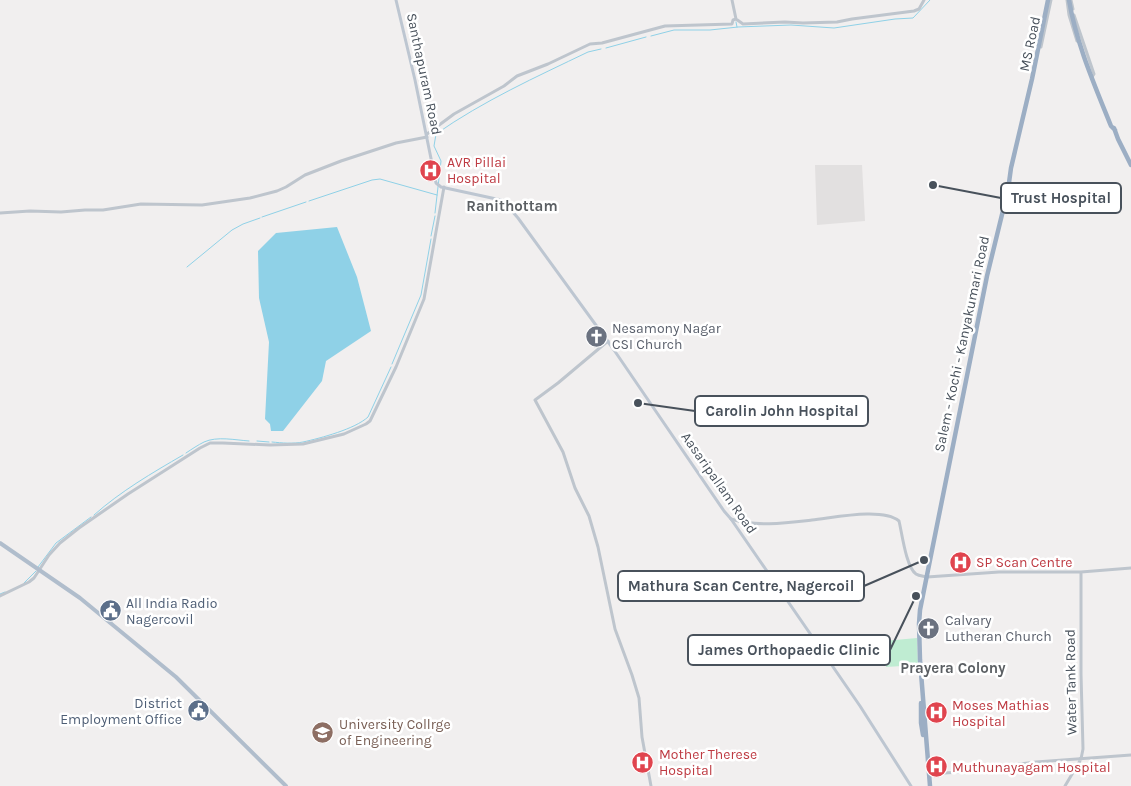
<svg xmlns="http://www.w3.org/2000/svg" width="1131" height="786" viewBox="0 0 1131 786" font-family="Karla,sans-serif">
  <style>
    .education { fill: #e2e0e0 }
    .green { fill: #bfecd2 }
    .water { fill: #8fd1e7 }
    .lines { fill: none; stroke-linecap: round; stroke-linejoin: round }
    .stream { stroke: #8fd1e7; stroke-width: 1 }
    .tertiary { stroke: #bec5cd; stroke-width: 3 }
    .secondary { stroke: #bdc6d1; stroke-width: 3 }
    .primary { stroke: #b0bdcc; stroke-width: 4 }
    .trunk { stroke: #9caec4; stroke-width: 4.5 }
    .labels { text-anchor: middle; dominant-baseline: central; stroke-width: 5; stroke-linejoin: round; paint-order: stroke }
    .street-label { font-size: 14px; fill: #48515b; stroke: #fff }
    .health-label { font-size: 14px; fill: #be3a42; stroke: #fff; text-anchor: start }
    .worship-label { font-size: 14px; fill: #5b616d; stroke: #fff; text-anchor: start }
    .service-label { font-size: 14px; fill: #4e5e75; stroke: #fff; text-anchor: start }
    .education-label { font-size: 14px; fill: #785e54; stroke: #fff; text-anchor: start }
    .neighbourhood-label { font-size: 15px; font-weight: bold; fill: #5b5f63; stroke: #fff }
    .leader { fill: none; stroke: #48515b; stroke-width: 2 }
    .callout-dot { fill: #48515b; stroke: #fff; stroke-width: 2 }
    .callout { fill: #fff; stroke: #48515b; stroke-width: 2 }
    .callout-label { font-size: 15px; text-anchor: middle; font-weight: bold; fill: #48515b }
  </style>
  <rect width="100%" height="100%" fill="#f1efef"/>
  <path class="education" d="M815 165H862L865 221 817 225Z"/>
  <path class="green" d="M917 638 918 665 886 667 884 641Z"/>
  <path class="water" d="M337 227 357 277 371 331 326 361 322 381 283 431H271L270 424 265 419 269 342 259 298 258 251 276 233Z"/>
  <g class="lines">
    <path class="stream" d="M736 22 737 27
      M651 36 674 30H710L738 27 791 25 834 28 895 19 913 18 930 0
      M606 48 646 37
      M309 201 372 180 380 179 437 195
      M435 213 441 161 434 146 436 134C483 101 536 77 588 52L601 49
      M262 217 306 202
      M431 236 435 216
      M187 267 232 230 243 224 260 218
      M392 364 421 295 431 239
      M257 441 269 442
      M272 442C282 443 293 444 303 442 321 438 355 429 368 417L391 367
      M186 453C192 449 198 445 204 442 217 436 235 440 249 441
      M94 515C121 491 152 473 183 455
      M38 567 56 543 91 517
      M24 583 36 571
      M0 594 5 592"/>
    <path class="tertiary" d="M732 0 736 19
      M1067 0 1069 15 1077 41
      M1071 0 1073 9
      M1074 15 1094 74 1092 77
      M1041 47 1051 0
      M427 134 454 114 504 86 517 76 548 64 590 44 602 43 665 26 732 24 733 20 736 19 743 24 785 22 803 23 837 22 852 19 914 11 919 9 924 0
      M0 213 30 211 61 212 85 210H103L141 204 202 205 250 198 277 191 286 187 305 175 341 161 396 143 427 137
      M608 341 558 383 535 400 563 452 575 488 589 516 598 547 615 629 632 675 639 698 642 737 651 786
      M731 519C756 527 786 523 812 520 833 518 882 507 899 521 902 533 906 567 916 574 919 576 923 576 927 577L999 572H1081L1131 568
      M0 596 29 582 34 578 49 555 60 543 79 528 128 494 200 448 210 443H223L270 445 303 444 344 434 366 424 370 421 396 367 424 299 444 187
      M929 774 960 772 1036 762 1131 755
      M1065 786 1081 759 1083 749 1081 674V572"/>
    <path class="secondary" d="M396 0 415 80 436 183 441 187 501 200 506 204 518 218 614 350 724 511 731 519 860 706 911 786"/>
    <path class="primary" d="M0 543 80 598 176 677 286 786"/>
    <path class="trunk" d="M1069 0C1076 43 1095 86 1111 126L1115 130
      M1114 128 1118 139 1131 165
      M921 703V723L923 735
      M930 786 920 660 919 624 920 610 987 276 1008 190 1011 168 1032 79 1048 0"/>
  </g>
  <defs>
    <symbol id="hospital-disc" viewBox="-11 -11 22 22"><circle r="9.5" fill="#e0444e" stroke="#fff"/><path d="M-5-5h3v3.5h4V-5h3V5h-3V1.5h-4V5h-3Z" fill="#fff"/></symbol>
    <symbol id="church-disc" viewBox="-11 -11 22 22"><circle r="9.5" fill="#6b7280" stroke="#fff"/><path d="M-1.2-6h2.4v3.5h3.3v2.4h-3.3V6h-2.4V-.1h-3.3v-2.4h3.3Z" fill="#fff"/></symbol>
    <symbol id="civic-disc" viewBox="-11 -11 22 22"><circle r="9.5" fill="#5c6f8a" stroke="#fff"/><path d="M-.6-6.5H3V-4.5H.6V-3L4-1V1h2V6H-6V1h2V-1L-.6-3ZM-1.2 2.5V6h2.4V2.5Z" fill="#fff"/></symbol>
    <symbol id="university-disc" viewBox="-11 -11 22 22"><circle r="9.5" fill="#8d6e63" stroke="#fff"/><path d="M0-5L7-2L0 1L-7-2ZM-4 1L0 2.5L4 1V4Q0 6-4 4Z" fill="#fff"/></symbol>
  </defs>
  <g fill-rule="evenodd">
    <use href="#hospital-disc" x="418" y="158" width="25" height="25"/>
    <use href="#church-disc" x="584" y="324" width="25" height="25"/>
    <use href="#hospital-disc" x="948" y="550" width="25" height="25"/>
    <use href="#civic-disc" x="98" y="598" width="25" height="25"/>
    <use href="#church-disc" x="916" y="616" width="25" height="25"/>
    <use href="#civic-disc" x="186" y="698" width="25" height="25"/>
    <use href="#hospital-disc" x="924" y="700" width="25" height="25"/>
    <use href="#university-disc" x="310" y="720" width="25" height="25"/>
    <use href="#hospital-disc" x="630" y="750" width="25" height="25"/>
    <use href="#hospital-disc" x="924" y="754" width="25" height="25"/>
  </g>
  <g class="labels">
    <g class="street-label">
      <text transform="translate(1030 44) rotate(-78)">MS Road</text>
      <text transform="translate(424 74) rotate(78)">Santhapuram Road</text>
      <text transform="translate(962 344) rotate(-78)">Salem - Kochi - Kanyakumari Road</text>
      <text transform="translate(719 483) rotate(55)">Aasaripallam Road</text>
      <text transform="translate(1071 682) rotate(-91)">Water Tank Road</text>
    </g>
    <g class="health-label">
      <text x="447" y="162">AVR Pillai<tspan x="447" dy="16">Hospital</tspan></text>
      <text x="976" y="562">SP Scan Centre</text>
      <text x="952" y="705">Moses Mathias<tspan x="952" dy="16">Hospital</tspan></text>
      <text x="659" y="754">Mother Therese<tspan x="659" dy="16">Hospital</tspan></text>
      <text x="952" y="767">Muthunayagam Hospital</text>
    </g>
    <g class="worship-label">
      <text x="612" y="328">Nesamony Nagar<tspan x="612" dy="16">CSI Church</tspan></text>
      <text x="945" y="620">Calvary<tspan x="945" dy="16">Lutheran Church</tspan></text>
    </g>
    <g class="service-label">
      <text x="126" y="603">All India Radio<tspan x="126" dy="16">Nagercovil</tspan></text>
      <text x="182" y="703" text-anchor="end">District<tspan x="182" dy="16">Employment Office</tspan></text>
    </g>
    <g class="education-label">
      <text x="339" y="724">University Collrge<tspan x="339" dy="16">of Engineering</tspan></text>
    </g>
    <g class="neighbourhood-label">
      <text x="512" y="206">Ranithottam</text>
      <text x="953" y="668">Prayera Colony</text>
    </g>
  </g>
  <path class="leader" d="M933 185L1001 198M638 403L695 411M924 560L864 586M916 596L890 650"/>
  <g class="callout-dot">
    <circle cx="933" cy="185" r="5"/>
    <circle cx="638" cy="403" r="5"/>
    <circle cx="924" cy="560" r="5"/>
    <circle cx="916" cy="596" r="5"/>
  </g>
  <g class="callout">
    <rect x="1001" y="183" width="120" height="30" rx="5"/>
    <rect x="695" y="396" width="173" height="30" rx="5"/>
    <rect x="618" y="571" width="246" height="30" rx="5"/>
    <rect x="688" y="635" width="202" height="30" rx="5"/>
  </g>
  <g class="callout-label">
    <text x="1061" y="203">Trust Hospital</text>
    <text x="782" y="416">Carolin John Hospital</text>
    <text x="741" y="591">Mathura Scan Centre, Nagercoil</text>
    <text x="789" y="655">James Orthopaedic Clinic</text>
  </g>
</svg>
